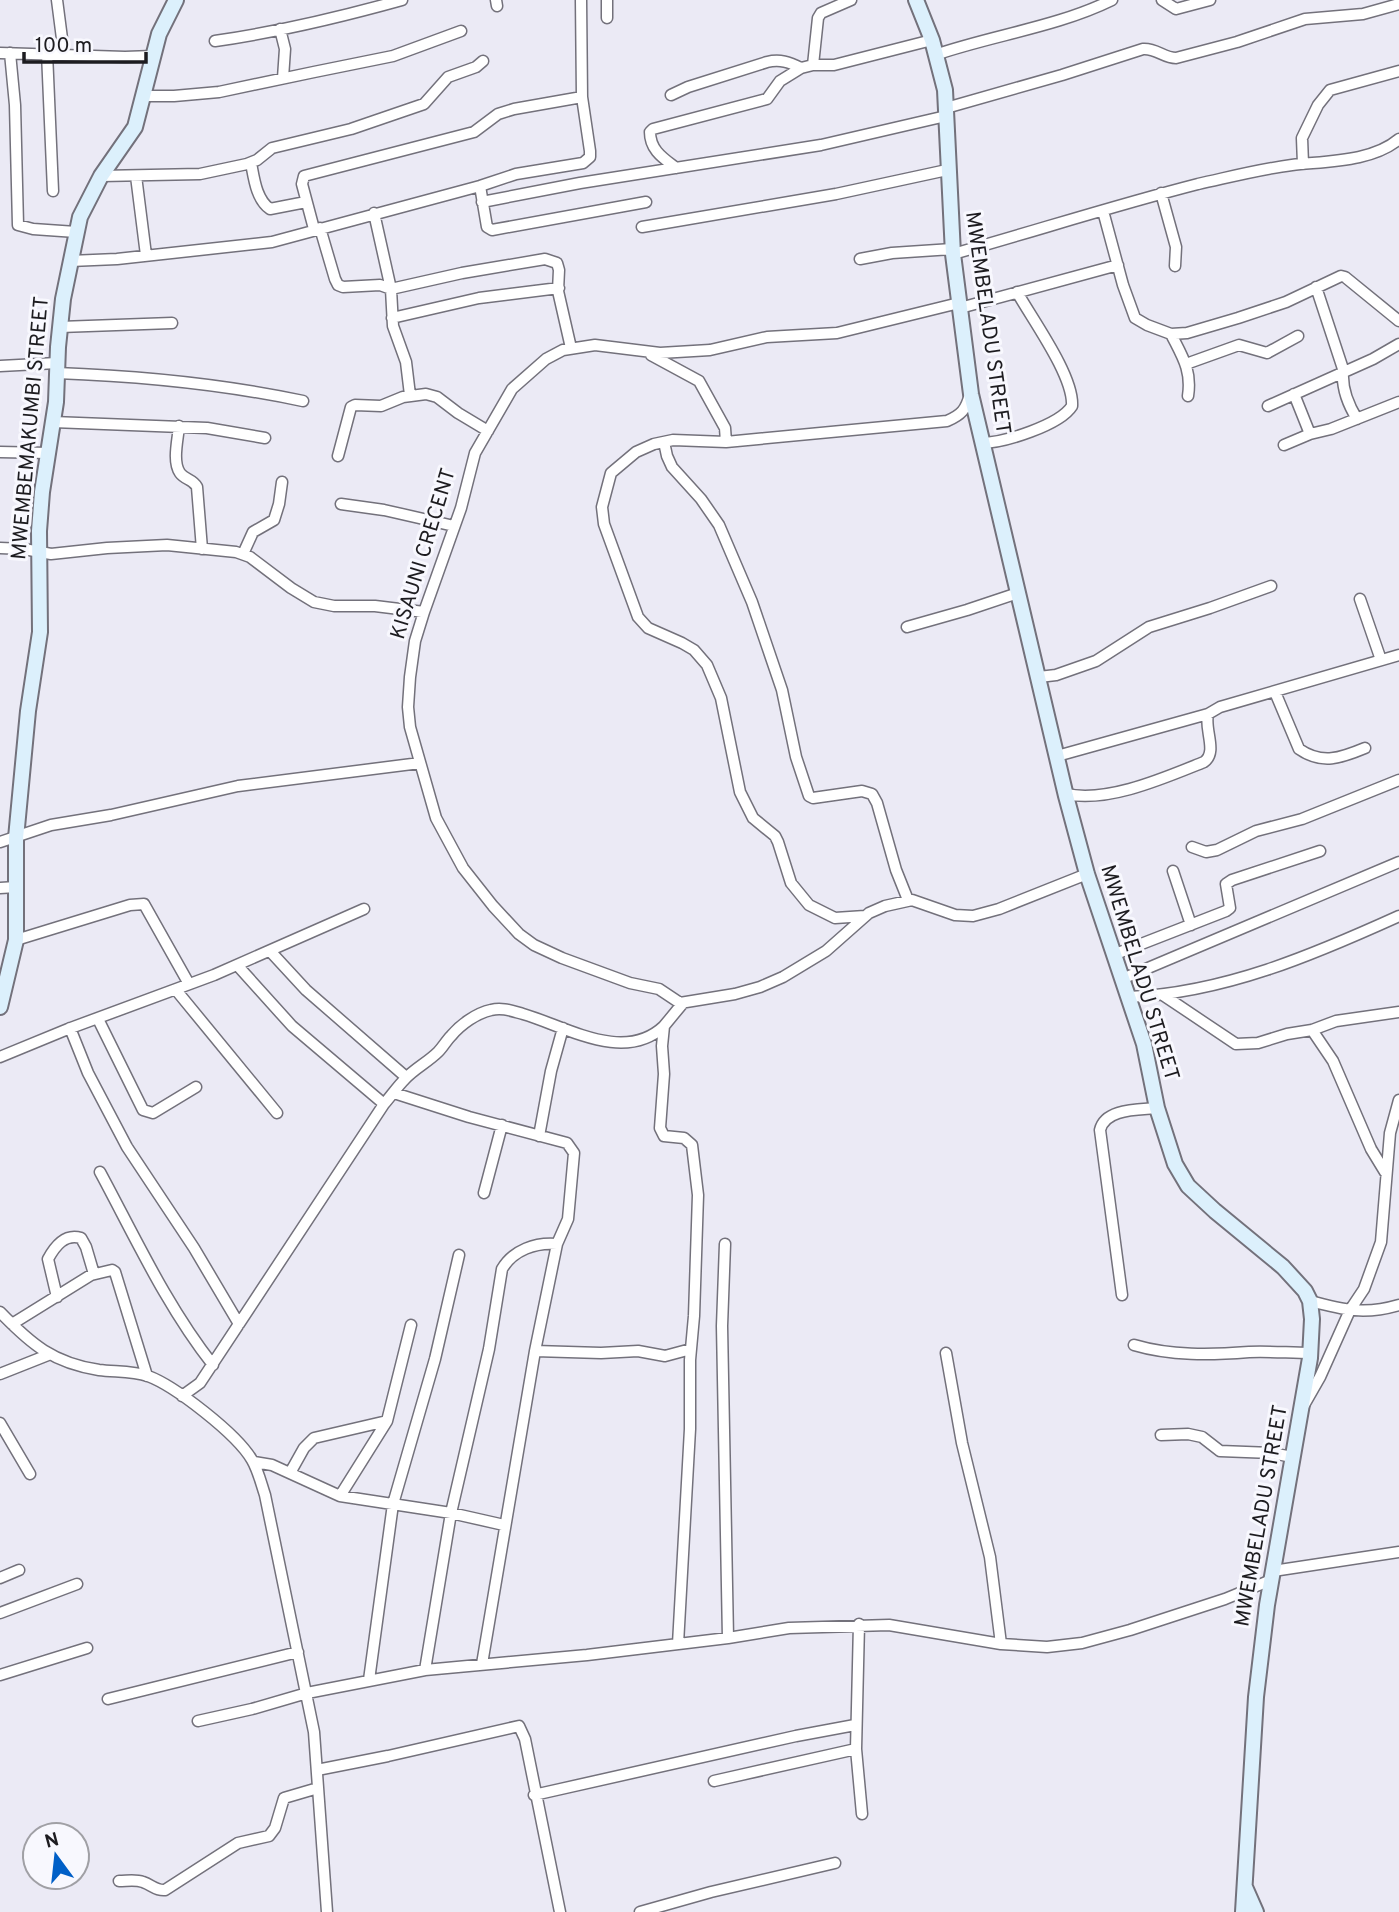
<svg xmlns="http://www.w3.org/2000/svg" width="1399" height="1912" viewBox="0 0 1399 1912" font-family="Overpass,sans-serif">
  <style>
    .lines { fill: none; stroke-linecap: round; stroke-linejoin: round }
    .street-casing { stroke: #73717b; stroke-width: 13 }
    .secondary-casing { stroke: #73717b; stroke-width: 18 }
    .street { stroke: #fff; stroke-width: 10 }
    .secondary { stroke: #dcf0fc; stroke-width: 14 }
    .labels { text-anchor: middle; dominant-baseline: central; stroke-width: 6; stroke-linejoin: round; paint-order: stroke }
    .street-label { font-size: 21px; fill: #1d1c20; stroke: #f8f8fe }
  </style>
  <rect width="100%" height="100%" fill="#ebeaf5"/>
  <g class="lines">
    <defs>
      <path id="street" d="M57 0 64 54
        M496 0 497 6
        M1162 0 1176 9 1210 0
        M607 18V0
        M280 29 285 49 283 78
        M215 41C278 32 341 17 402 0
        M0 53 125 57 153 56
        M10 53 15 105 18 225 33 229 76 232
        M47 53 53 191
        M935 55C993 35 1057 27 1112 0
        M813 65 818 18 821 13 851 0
        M671 95 688 87 767 62C780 59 789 62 801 68
        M143 96H174L219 92 314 72 393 56 461 31
        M946 108 1062 75 1143 49C1156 48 1164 58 1176 58L1237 42 1305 19 1363 14 1399 4
        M251 163C254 178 256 199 270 209L306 202
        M1303 164 1302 138 1318 105 1330 90 1399 71
        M676 168C663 158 650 150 650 132L653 129 767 99 780 81 801 68 813 65H834L932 40
        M101 176 200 174 247 164 257 160 272 148 351 129 424 104 448 77 476 67 483 61
        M136 176 146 255
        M480 186 487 227 492 230 646 202
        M1161 193 1176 247 1175 266
        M482 202 580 183 821 145 946 116
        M1103 211 1123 285 1135 318 1147 325 1171 334 1187 333 1238 318 1286 302 1341 276 1345 277 1399 321
        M374 213 391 289 393 326 406 362 410 395
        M642 227 836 194 947 170
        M320 228 335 279 338 285 343 287 380 285 391 289 462 273 545 259 557 263 559 270 558 291 571 348
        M314 229 302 184 304 176 474 132 498 114 514 109 582 97
        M953 254C1035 231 1116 205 1198 184 1230 177 1260 169 1292 165 1326 161 1372 162 1399 139
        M860 259 892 253 952 249
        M70 261 117 259 272 242 480 186 516 174 583 163 590 157V151L582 97 581 0
        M1316 287 1344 372
        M959 303 837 333 767 337 710 350 660 353 595 345 563 350 546 359 512 389 475 453 461 508 424 612 415 641 410 677 408 707 410 727 436 818 463 868 493 906 519 934 534 945 562 958 630 983 659 989 680 1003 735 994 760 987 783 977 826 951 869 913 885 906 912 900 955 915 973 916 999 909 1087 874
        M960 308 1118 265
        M392 318 479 298 559 288
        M60 327 172 323
        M1171 334C1182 356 1192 370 1188 396
        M651 355 699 381 725 428 726 442
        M1186 364 1239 345 1267 353 1298 336
        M0 366 57 363
        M57 373C139 376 223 384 303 401
        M1343 373C1342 389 1349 406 1357 419
        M1268 406 1373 359 1399 344
        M53 422 207 428 265 438
        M179 426C178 439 172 462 180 473 185 480 193 479 197 487L202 549
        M1310 434 1331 429 1399 402
        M664 442 667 456 672 467 701 499 719 525 752 602 782 690 796 757 809 796 813 798 862 791 872 794 877 803 896 870 908 900
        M981 443C1004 443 1060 425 1072 406 1074 376 1032 319 1017 292
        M1284 445 1310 434 1294 394
        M0 452 48 453
        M338 456 351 407 355 405 381 406 403 397 426 394 437 397 458 413 488 431
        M341 504 384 510 454 526
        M0 548 24 549 51 554 107 548 167 545 236 552 250 557 291 588 314 602 334 606H375L424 612
        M243 554 253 532 274 520 279 504 282 482
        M1360 599 1381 660
        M907 627 967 610 1018 593
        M1039 677 1056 675 1096 661 1149 627 1210 608 1271 586
        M1275 692 1299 749C1322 765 1341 758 1365 748
        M1057 756 1208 714
        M1066 794C1108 803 1164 778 1204 762 1218 752 1204 730 1208 714L1220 707 1399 655
        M0 842 51 825 111 815 238 786 420 763
        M1192 847 1206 852 1217 850 1256 831 1302 819 1399 780
        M1173 871 1191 925
        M0 888 16 887
        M865 916 835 918 809 905 791 883 778 842 775 836 753 818 740 792 721 698 707 665 694 650 682 643 648 628 638 617 604 524 602 507 611 473 636 452 654 444 673 440 726 442 947 421C961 415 966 410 970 394
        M16 940 130 905 144 904 189 984
        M270 951 306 990 406 1077
        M1113 955 1226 911 1230 908 1226 884 1232 880 1320 851
        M237 965 292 1026 384 1104
        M1122 979 1399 862
        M176 990 277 1113
        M1163 995 1236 1044 1258 1043 1287 1034 1312 1030 1336 1021 1399 1012
        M1129 997C1224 993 1313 955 1399 916
        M98 1019 143 1110 153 1113 196 1087
        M70 1028 88 1073 127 1147 194 1248 239 1324
        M1312 1030 1333 1061 1371 1149 1385 1172
        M0 1057 68 1029 214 975 364 909
        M394 1093 469 1117 567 1143 574 1153 568 1219 557 1244 535 1351 482 1664
        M539 1136 551 1071 563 1028
        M100 1172C135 1237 167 1307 213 1365
        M484 1193 502 1125
        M725 1244 722 1326 728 1638
        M1122 1295 1100 1130C1105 1108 1139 1110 1157 1108
        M57 1297 48 1259C55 1246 65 1233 81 1238L86 1247 94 1274
        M1310 1301C1344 1310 1365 1315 1399 1305
        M0 1312C31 1344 53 1363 99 1370 115 1372 133 1371 148 1376 175 1386 237 1434 252 1460 258 1470 261 1483 265 1495L314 1732 327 1912
        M12 1324 91 1275 112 1270 115 1272 147 1376
        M1134 1345C1171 1356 1211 1355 1249 1352 1269 1351 1290 1353 1310 1353
        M535 1351 601 1353 638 1351 665 1356 691 1349
        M946 1353 962 1443 990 1557 1001 1644
        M0 1374 48 1355
        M182 1396 200 1383 384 1104C391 1096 397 1087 405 1079 414 1069 428 1062 438 1052 443 1047 446 1041 451 1036 461 1024 477 1013 491 1010 502 1007 512 1011 523 1014 565 1026 624 1064 664 1026
        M1304 1405 1320 1377 1350 1310 1364 1289 1381 1242 1390 1133 1399 1100
        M0 1423 30 1474
        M1161 1435 1188 1434 1202 1437 1220 1451 1272 1453 1292 1457
        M254 1462 272 1465 340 1496 451 1513 504 1525
        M290 1473 304 1448 314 1438 387 1421
        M340 1496 387 1421 411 1325
        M1273 1571 1399 1552
        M0 1578 19 1570
        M0 1613 77 1584
        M859 1624 856 1749 862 1814
        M678 1644 690 1429V1360L694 1316 698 1195 692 1145 684 1138 664 1136 660 1128 664 1074 662 1046 664 1026 683 1003
        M425 1670 451 1513 489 1349 502 1269C513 1250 536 1242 557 1244
        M0 1675 87 1648
        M369 1680 393 1504 435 1359 459 1255
        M108 1699 298 1652
        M198 1721 252 1709 307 1693 425 1670 587 1655 728 1638 789 1628 889 1625 1001 1644 1047 1647 1082 1643 1130 1630 1225 1599 1271 1580
        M317 1770 388 1756 519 1726 525 1739 560 1912
        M714 1781 856 1749
        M534 1795 796 1736 855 1725
        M119 1881C127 1881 135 1879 143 1882 152 1885 156 1891 165 1890L238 1843 269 1836 275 1828 284 1798 318 1788
        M640 1912 711 1892 835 1863"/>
      <path id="secondary" d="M916 0 932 40 945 90 953 254 971 394 1066 796 1087 874 1144 1044 1157 1108 1175 1164 1188 1186 1215 1211 1283 1267 1305 1291 1310 1301 1312 1319 1310 1358 1267 1605 1256 1697 1243 1912
        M0 1007 16 940V838L28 711 40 632 39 531 42 492 56 402 58 347 63 299 80 217 101 176 135 127 159 34 176 0
        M1245 1887 1256 1912"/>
    </defs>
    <use href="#street" class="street-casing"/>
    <use href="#secondary" class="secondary-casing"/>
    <use href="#street" class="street"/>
    <use href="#secondary" class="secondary"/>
  </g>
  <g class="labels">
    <g class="street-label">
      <text transform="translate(987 323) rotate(82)">MWEMBELADU STREET</text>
      <text transform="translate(31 428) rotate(-85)">MWEMBEMAKUMBI STREET</text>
      <text transform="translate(424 554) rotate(-73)">KISAUNI CRECENT</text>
      <text transform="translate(1139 973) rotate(73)">MWEMBELADU STREET</text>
      <text transform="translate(1262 1516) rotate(-80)">MWEMBELADU STREET</text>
    </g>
  </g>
  <g transform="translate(56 1856) rotate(345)"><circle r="33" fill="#f8f8fe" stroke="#a0a0a5" stroke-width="2"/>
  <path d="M0-5L12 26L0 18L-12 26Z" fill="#005fc7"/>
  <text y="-10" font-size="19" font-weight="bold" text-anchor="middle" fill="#1d1c20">N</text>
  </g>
  <path d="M24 52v10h122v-10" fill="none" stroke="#1d1c20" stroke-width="3.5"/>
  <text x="35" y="52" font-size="21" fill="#1d1c20" stroke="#f8f8fe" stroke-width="5" paint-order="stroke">100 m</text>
</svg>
